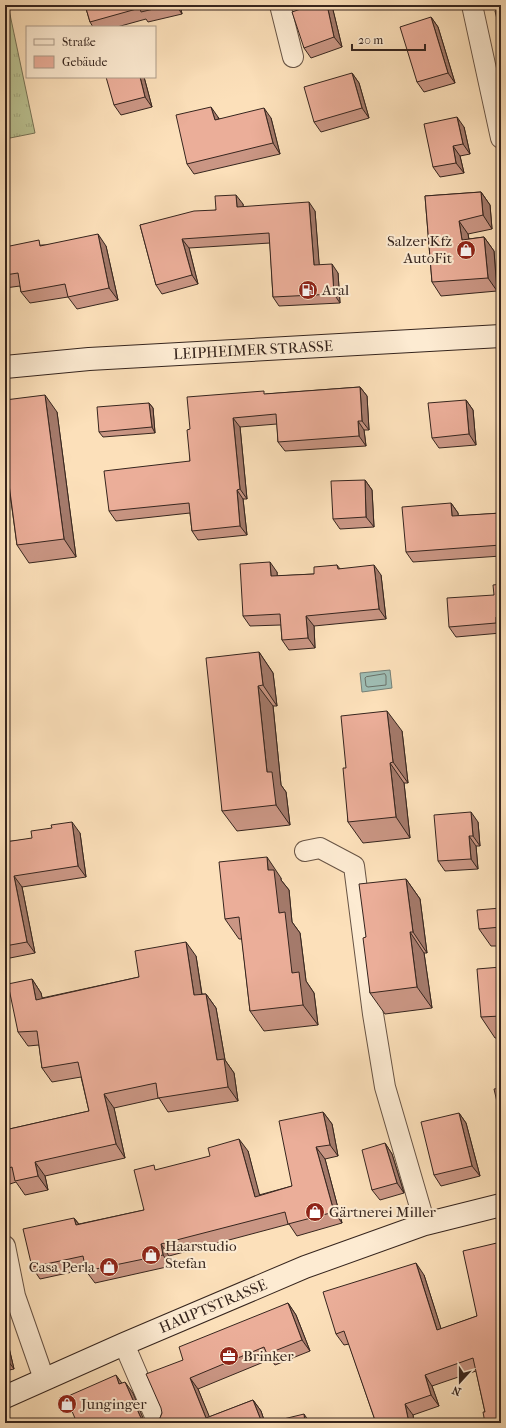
<svg xmlns="http://www.w3.org/2000/svg" width="506" height="1428" viewBox="0 0 506 1428" font-family="'IM FELL French Canon',serif">
  <style>
    .grass { fill: url(#grass-tufts); stroke: #787458 }
    .water { fill: #9fbdb3; stroke: #758077 }
    .lines { fill: none; stroke-linecap: round; stroke-linejoin: round }
    .shore { stroke: #6a7168; stroke-width: 1 }
    .street-casing { stroke: #685445; stroke-width: 22 }
    .secondary-casing { stroke: #36251e; stroke-width: 24 }
    .street { stroke: #fdebd2; stroke-width: 20 }
    .secondary { stroke: #fdebd2; stroke-width: 22 }
    .wall { fill: #ca9684; stroke: #36251e }
    .shaded-wall { fill: #a47a6b; stroke: #36251e }
    .building { fill: #ebae99; stroke: #36251e }
    .labels { text-anchor: middle; dominant-baseline: central; stroke-width: 4; stroke-linejoin: round; paint-order: stroke }
    .poi-label { font-size: 15px; fill: #36251e; stroke: #fdebd2; text-anchor: start }
    .street-label { font-size: 15px; fill: #36251e; stroke: #fdebd2 }
  </style>
  <defs>
    <pattern id="grass-tufts" width="24" height="20" patternUnits="userSpaceOnUse"><rect width="24" height="20" fill="#bbc393"/><path d="M3 7l-1-3M5 7V3M7 7l1-3M15 17l-1-3M17 17v-4M19 17l1-3" fill="none" stroke="#a1a77e"/></pattern>
  </defs>
  <rect width="100%" height="100%" fill="#fce0ba"/>
  <filter id="stains"><feTurbulence type="fractalNoise" baseFrequency=".005" numOctaves="4"/><feColorMatrix values="0 0 0 0 .2 0 0 0 0 .09 0 0 0 0 .02 0 0 0 .5 -.17"/></filter>
  <radialGradient id="worn" r=".72"><stop offset=".6" stop-color="#630" stop-opacity="0"/><stop offset="1" stop-color="#630" stop-opacity=".3"/></radialGradient>
  <path class="grass" d="M5 5H8L35 133 5 139Z"/>
  <path class="water" d="M390 670 392 688 362 692 360 673Z"/>
  <g class="lines">
    <path class="shore" d="M385 674 386 676V685L368 687 366 686 365 678 366 677Z"/>
    <defs>
      <path id="street" d="M280 5 293 57
        M472 5 501 138
        M305 851 320 848 354 866 373 1014 385 1087 425 1224
        M5 1246 15 1296 44 1379
        M124 1344 158 1423"/>
      <path id="secondary" d="M5 367 89 359 501 336
        M5 1397 124 1344 305 1267 425 1224 501 1205"/>
    </defs>
    <use href="#street" class="street-casing"/>
    <use href="#secondary" class="secondary-casing"/>
    <use href="#street" class="street"/>
    <use href="#secondary" class="secondary"/>
  </g>
  <path class="wall" d="M85 5H197L181 9 182 14 148 22 146 19 117 27H93L90 22Z
    M333 10 342 47 311 58 304 48Z
    M431 17 438 27 455 83 424 92 417 82Z
    M352 73 359 83 369 118 321 132 314 122Z
    M144 77 152 107 121 115 114 105Z
    M218 117 219 119 271 118 280 154 194 174 187 164Z
    M464 127 470 154 460 156 464 173 440 177 433 167Z
    M481 192 490 205 492 229 468 234 469 239 484 237 494 251 497 291 441 296 432 282 425 196Z
    M243 204V207L315 211 319 265 338 273 340 303 279 306 273 297 270 243 189 248 198 284 162 294 156 285 140 225 216 210Z
    M43 245 106 246 118 300 77 309 68 297 30 303 21 292 20 286 5 288V247Z
    M360 387 367 396 369 430H364L366 446 285 451 278 442 277 424 240 427 247 499H243L247 535 198 540 192 531 190 513 116 521 109 511 190 461V429L266 394Z
    M5 400 57 412 76 557 29 563 17 545 5 457Z
    M466 400 473 410 476 445 439 448 432 438Z
    M149 403 153 408 155 433 103 437 99 432Z
    M365 480 372 490 374 527 340 529 333 519Z
    M451 503 458 513V516L501 513V556L413 562 406 552Z
    M337 565 340 569 381 575 386 619 314 626 315 648 289 650 282 640 281 625 250 626 243 616 277 572V576L314 574Z
    M501 584V633L456 637 449 627 494 595Z
    M259 652 273 673 277 706H273L281 785 286 792 290 825 237 831 222 811Z
    M402 731 408 783H404L410 838 363 843 348 822 346 768Z
    M478 822 480 846H476L478 869 445 871 438 861Z
    M80 833 86 877 22 887 35 953 5 959V842Z
    M281 878V880L289 890 292 922 300 933 306 981 314 993 318 1025 264 1031 250 1011 242 939H239L225 919Z
    M406 879 420 899 427 953H424L432 1008 385 1014 370 993 366 937Z
    M501 908V946H491L479 929Z
    M196 956 202 994H206L216 1008 225 1060 234 1073 238 1101 168 1112 159 1098 114 1108 125 1158 45 1176 48 1190 25 1195 16 1182 10 1184 5 1176V1130L89 1111 81 1077 52 1082 42 1068 39 1045 28 1046 18 1032 32 979 41 993 42 998 139 977Z
    M501 967V1038H495L481 1017Z
    M323 1112 332 1124 338 1156 325 1159 342 1223 297 1236 289 1224 169 1256 171 1266 95 1283 86 1271V1269L40 1279 32 1267 74 1218 79 1224 144 1210 157 1170 248 1151 259 1195 292 1186Z
    M459 1113 466 1123 480 1176 441 1186 434 1175Z
    M385 1143 392 1154 404 1193 380 1200 372 1190Z
    M501 1242 485 1412 476 1371 432 1386 439 1406 413 1415 414 1423H376L349 1344 344 1345 336 1334 424 1275 441 1329 477 1316Z
    M288 1303 296 1315 310 1351 275 1365 271 1359 198 1389 209 1417 253 1400 261 1411 265 1423H154L160 1418 183 1360Z
    M5 1331 14 1369 5 1371Z"/>
  <path class="shaded-wall" d="M176 5H178L181 9 182 14Z
    M327 5H329L333 10 342 47 334 37Z
    M431 17 438 27 455 83 448 73Z
    M352 73 359 83 369 118 362 108Z
    M140 77H144L152 107 145 97Z
    M211 107 218 117 222 131 215 120Z
    M264 108 271 118 280 154 273 143Z
    M457 117 464 127 470 154 463 144Z
    M453 146 460 156 464 173 456 163Z
    M481 192 490 205 492 229 483 215Z
    M236 195 243 204 244 216 237 207Z
    M309 202 315 211 320 274 314 265Z
    M459 221 468 234 471 253 462 240Z
    M98 234 106 246 118 300 109 288Z
    M484 237 494 251 497 291 488 278Z
    M182 239 189 248 198 284 192 275Z
    M332 264 338 273 340 303 334 294Z
    M360 387 367 396 369 430 362 421Z
    M45 395 57 412 76 557 64 539Z
    M466 400 473 410 476 445 469 434Z
    M149 403 153 408 155 433 152 427Z
    M233 418 240 427 247 499 240 489Z
    M358 421 364 430 366 446 359 436Z
    M365 480 372 490 374 527 366 517Z
    M237 490 243 499 247 535 240 526Z
    M451 503 458 513 459 526 452 516Z
    M270 562 277 572 278 586 271 576Z
    M374 565 381 575 386 619 379 609Z
    M306 616 314 626 315 648 308 638Z
    M496 617 501 624V630L496 623Z
    M259 652 273 673 277 706 263 685Z
    M258 686 273 706 281 785 286 792 290 825 276 805 267 772Z
    M387 711 402 731 408 783 393 762Z
    M390 763 404 783 410 838 396 817Z
    M471 812 478 822 480 846 473 836Z
    M72 822 80 833 86 877 78 866Z
    M469 836 476 846 478 869 471 859Z
    M267 857 281 878V880L289 890 292 922 300 933 306 981 314 993 318 1025 303 1005 292 973 279 913 268 870Z
    M14 876 22 887 35 953 27 942Z
    M406 879 420 899 427 953 413 932Z
    M410 932 424 953 432 1008 417 987Z
    M186 942 196 956 204 1009 194 995Z
    M32 979 41 993 46 1014 36 1000Z
    M206 994 216 1008 225 1060 234 1073 238 1101 228 1087 217 1060Z
    M104 1094 114 1108 125 1158 116 1144Z
    M323 1112 332 1124 338 1156 330 1145Z
    M459 1113 466 1123 480 1176 472 1166Z
    M239 1139 248 1151 263 1208 255 1197Z
    M385 1143 392 1154 404 1193 397 1183Z
    M316 1147 325 1159 342 1223 334 1212Z
    M35 1162 45 1176 48 1190 38 1176Z
    M74 1218 83 1230 76 1225Z
    M161 1244 169 1256 171 1266 163 1255Z
    M416 1263 424 1275 445 1341 437 1330Z
    M288 1303 296 1315 310 1351 302 1340Z
    M5 1331 14 1369 5 1357Z
    M116 1375 124 1386 119 1384Z
    M425 1375 432 1386 439 1406 431 1395Z
    M190 1378 198 1389 212 1423 206 1418Z
    M125 1382 133 1393 145 1423H144L140 1416Z
    M253 1400 261 1411 265 1423H262Z
    M405 1404 413 1415 414 1423H409Z
    M304 1414 310 1423H305Z"/>
  <path class="building" d="M85 5H170L141 12 140 8 90 22Z
    M312 5H327L334 37 304 48 292 12Z
    M501 9V36L495 11Z
    M431 17 448 73 417 82 400 27Z
    M352 73 362 108 314 122 304 87Z
    M106 77H140L145 97 114 105Z
    M211 107 215 120 264 108 273 143 187 164 176 115Z
    M457 117 463 144 453 146 456 163 433 167 424 124Z
    M481 192 483 215 459 221 462 240 484 237 488 278 432 282 425 196Z
    M236 195 237 207 309 202 314 265 332 264 334 294 273 297 269 233 182 239 192 275 156 285 140 225 194 211 216 210 215 196Z
    M98 234 109 288 68 297 65 284 21 292 18 273 5 275V247L39 240 40 246Z
    M360 387 362 421H358L359 436 278 442 276 414 233 418 240 489 237 490 240 526 192 531 189 503 109 511 104 471 190 461 187 430 190 429 187 397 264 391V394Z
    M45 395 64 539 17 545 5 454V400Z
    M466 400 469 434 432 438 428 403Z
    M149 403 152 427 99 432 97 407Z
    M365 480 366 517 333 519 331 481Z
    M451 503 452 516 501 513V545L406 552 402 507Z
    M270 562 271 576 314 574V567L337 565 338 569 374 565 379 609 306 616 308 638 282 640 280 614 243 616 240 564Z
    M501 584V616L496 617V623L449 627 447 598 494 595 493 585Z
    M259 652 263 685 258 686 267 772H272L276 805 222 811 206 658Z
    M501 653V684H499L497 654Z
    M387 711 393 762 390 763 396 817 348 822 343 768H346L341 716Z
    M499 724H501V745Z
    M471 812 473 836H469L471 859 438 861 434 815Z
    M72 822 78 866 14 876 27 942 5 946V842L32 838 31 831 52 828 51 825Z
    M267 857 268 870H274L279 913 285 912 292 973 299 972 303 1005 250 1011 239 917 225 919 219 862Z
    M406 879 413 932H410L417 987 370 993 363 938 366 937 359 884Z
    M501 908V927L479 929 477 910Z
    M186 942 194 995 206 994 217 1060 224 1059 228 1087 158 1098 156 1083 104 1094 116 1144 35 1162 38 1176 15 1181 12 1167 5 1169V1130L89 1111 78 1062 42 1068 37 1031 18 1032 8 984 32 979 36 1000 139 977 135 951Z
    M501 967V1016L481 1017 477 969Z
    M501 1088V1119L494 1089Z
    M323 1112 330 1145 316 1147 334 1212 288 1224 285 1212 161 1244 163 1255 86 1271 83 1256 32 1267 23 1229 74 1218 76 1225 144 1210 134 1170 154 1165 155 1170 210 1156 208 1148 239 1139 255 1197 292 1186 279 1121Z
    M459 1113 472 1166 434 1175 421 1122Z
    M385 1143 397 1183 372 1190 362 1150Z
    M501 1242V1423H485L483 1412H485L473 1358 425 1375 431 1395 405 1404 409 1423H376L344 1331 336 1334 323 1292 416 1263 437 1330 477 1316 463 1251Z
    M288 1303 302 1340 267 1354 264 1347 190 1378 206 1418 253 1400 262 1423H150H154L160 1418 162 1413 161 1408 146 1374 183 1360 179 1347Z
    M116 1375 119 1384 125 1382 140 1416 143 1421 148 1423H77L66 1397Z
    M304 1414 305 1423H267Z"/>
  <defs>
    <symbol id="shop-disc" viewBox="-11 -11 22 22"><circle r="9.5" fill="#8f2418" stroke="#fdebd2"/><path d="M-5-2.5h2.3a2.7 3.5 0 0 1 5.4 0H5L5.5 6h-11ZM-1.5-2.5h3a1.5 2.3 0 0 0-3 0Z" fill="#fff"/></symbol>
    <symbol id="fuel-disc" viewBox="-11 -11 22 22"><circle r="9.5" fill="#8f2418" stroke="#fdebd2"/><path d="M-5.5-6h7V0h2V4h1.3V-2.5L3-4.5l.8-.8L6-3V5H2.5V1h-1V6h-7ZM-4.2-4.7v3.2H.2V-4.7Z" fill="#fff"/></symbol>
    <symbol id="office-disc" viewBox="-11 -11 22 22"><circle r="9.5" fill="#8f2418" stroke="#fdebd2"/><path d="M-6-3h4V-5.5h4V-3h4V5H-6ZM-1-4.5V-3h2v-1.5ZM-6 0V1H6V0Z" fill="#fff"/></symbol>
  </defs>
  <g fill-rule="evenodd">
    <use href="#shop-disc" x="455" y="239" width="22" height="22"/>
    <use href="#fuel-disc" x="297" y="279" width="22" height="22"/>
    <use href="#shop-disc" x="304" y="1201" width="22" height="22"/>
    <use href="#shop-disc" x="140" y="1244" width="22" height="22"/>
    <use href="#shop-disc" x="98" y="1256" width="22" height="22"/>
    <use href="#office-disc" x="218" y="1345" width="22" height="22"/>
    <use href="#shop-disc" x="56" y="1393" width="22" height="22"/>
  </g>
  <g class="labels">
    <g class="poi-label">
      <text x="452" y="241" text-anchor="end">Salzer Kfz<tspan x="452" dy="17">AutoFit</tspan></text>
      <text x="322" y="290">Aral</text>
      <text x="329" y="1212">Gärtnerei Miller</text>
      <text x="165" y="1246">Haarstudio<tspan x="165" dy="17">Stefan</tspan></text>
      <text x="95" y="1267" text-anchor="end">Casa Perla</text>
      <text x="243" y="1356">Brinker</text>
      <text x="81" y="1404">Junginger</text>
    </g>
    <g class="street-label">
      <text transform="translate(253 350) rotate(-3)">LEIPHEIMER STRASSE</text>
      <text transform="translate(213 1306) rotate(-23)">HAUPTSTRASSE</text>
    </g>
  </g>
  <rect width="506" height="1428" fill="none" stroke="#fce0ba" stroke-width="20"/>
  <rect x="6" y="6" width="494" height="1416" fill="none" stroke="#36251e" stroke-width="2"/>
  <rect x="10" y="10" width="486" height="1408" fill="none" stroke="#36251e"/>
  <rect x="26" y="26" width="130" height="52" fill="#fdebd2" stroke="#ad9c8a"/>
  <rect x="34" y="39" width="20" height="6" fill="#fdebd2" stroke="#ad9c8a"/>
  <text x="62" y="46" font-size="12" fill="#36251e">Straße</text>
  <rect x="34" y="56" width="20" height="12" fill="#ebae99" stroke="#ad9c8a"/>
  <text x="62" y="66" font-size="12" fill="#36251e">Gebäude</text>
  <g transform="translate(460 1382) rotate(201)" stroke="#fdebd2" stroke-width="3" paint-order="stroke">
  <path d="M0-3L7 15L0 10L-7 15Z" fill="#36251e"/>
  <text y="-6" font-size="11" font-weight="bold" text-anchor="middle" fill="#36251e">N</text>
  </g>
  <path d="M352 44v6h73v-6" fill="none" stroke="#36251e" stroke-width="2"/>
  <text x="358" y="44" font-size="12" fill="#36251e" stroke="#fdebd2" stroke-width="3" paint-order="stroke">20 m</text>
  <rect width="100%" height="100%" filter="url(#stains)"/>
  <rect width="100%" height="100%" fill="url(#worn)"/>
</svg>
